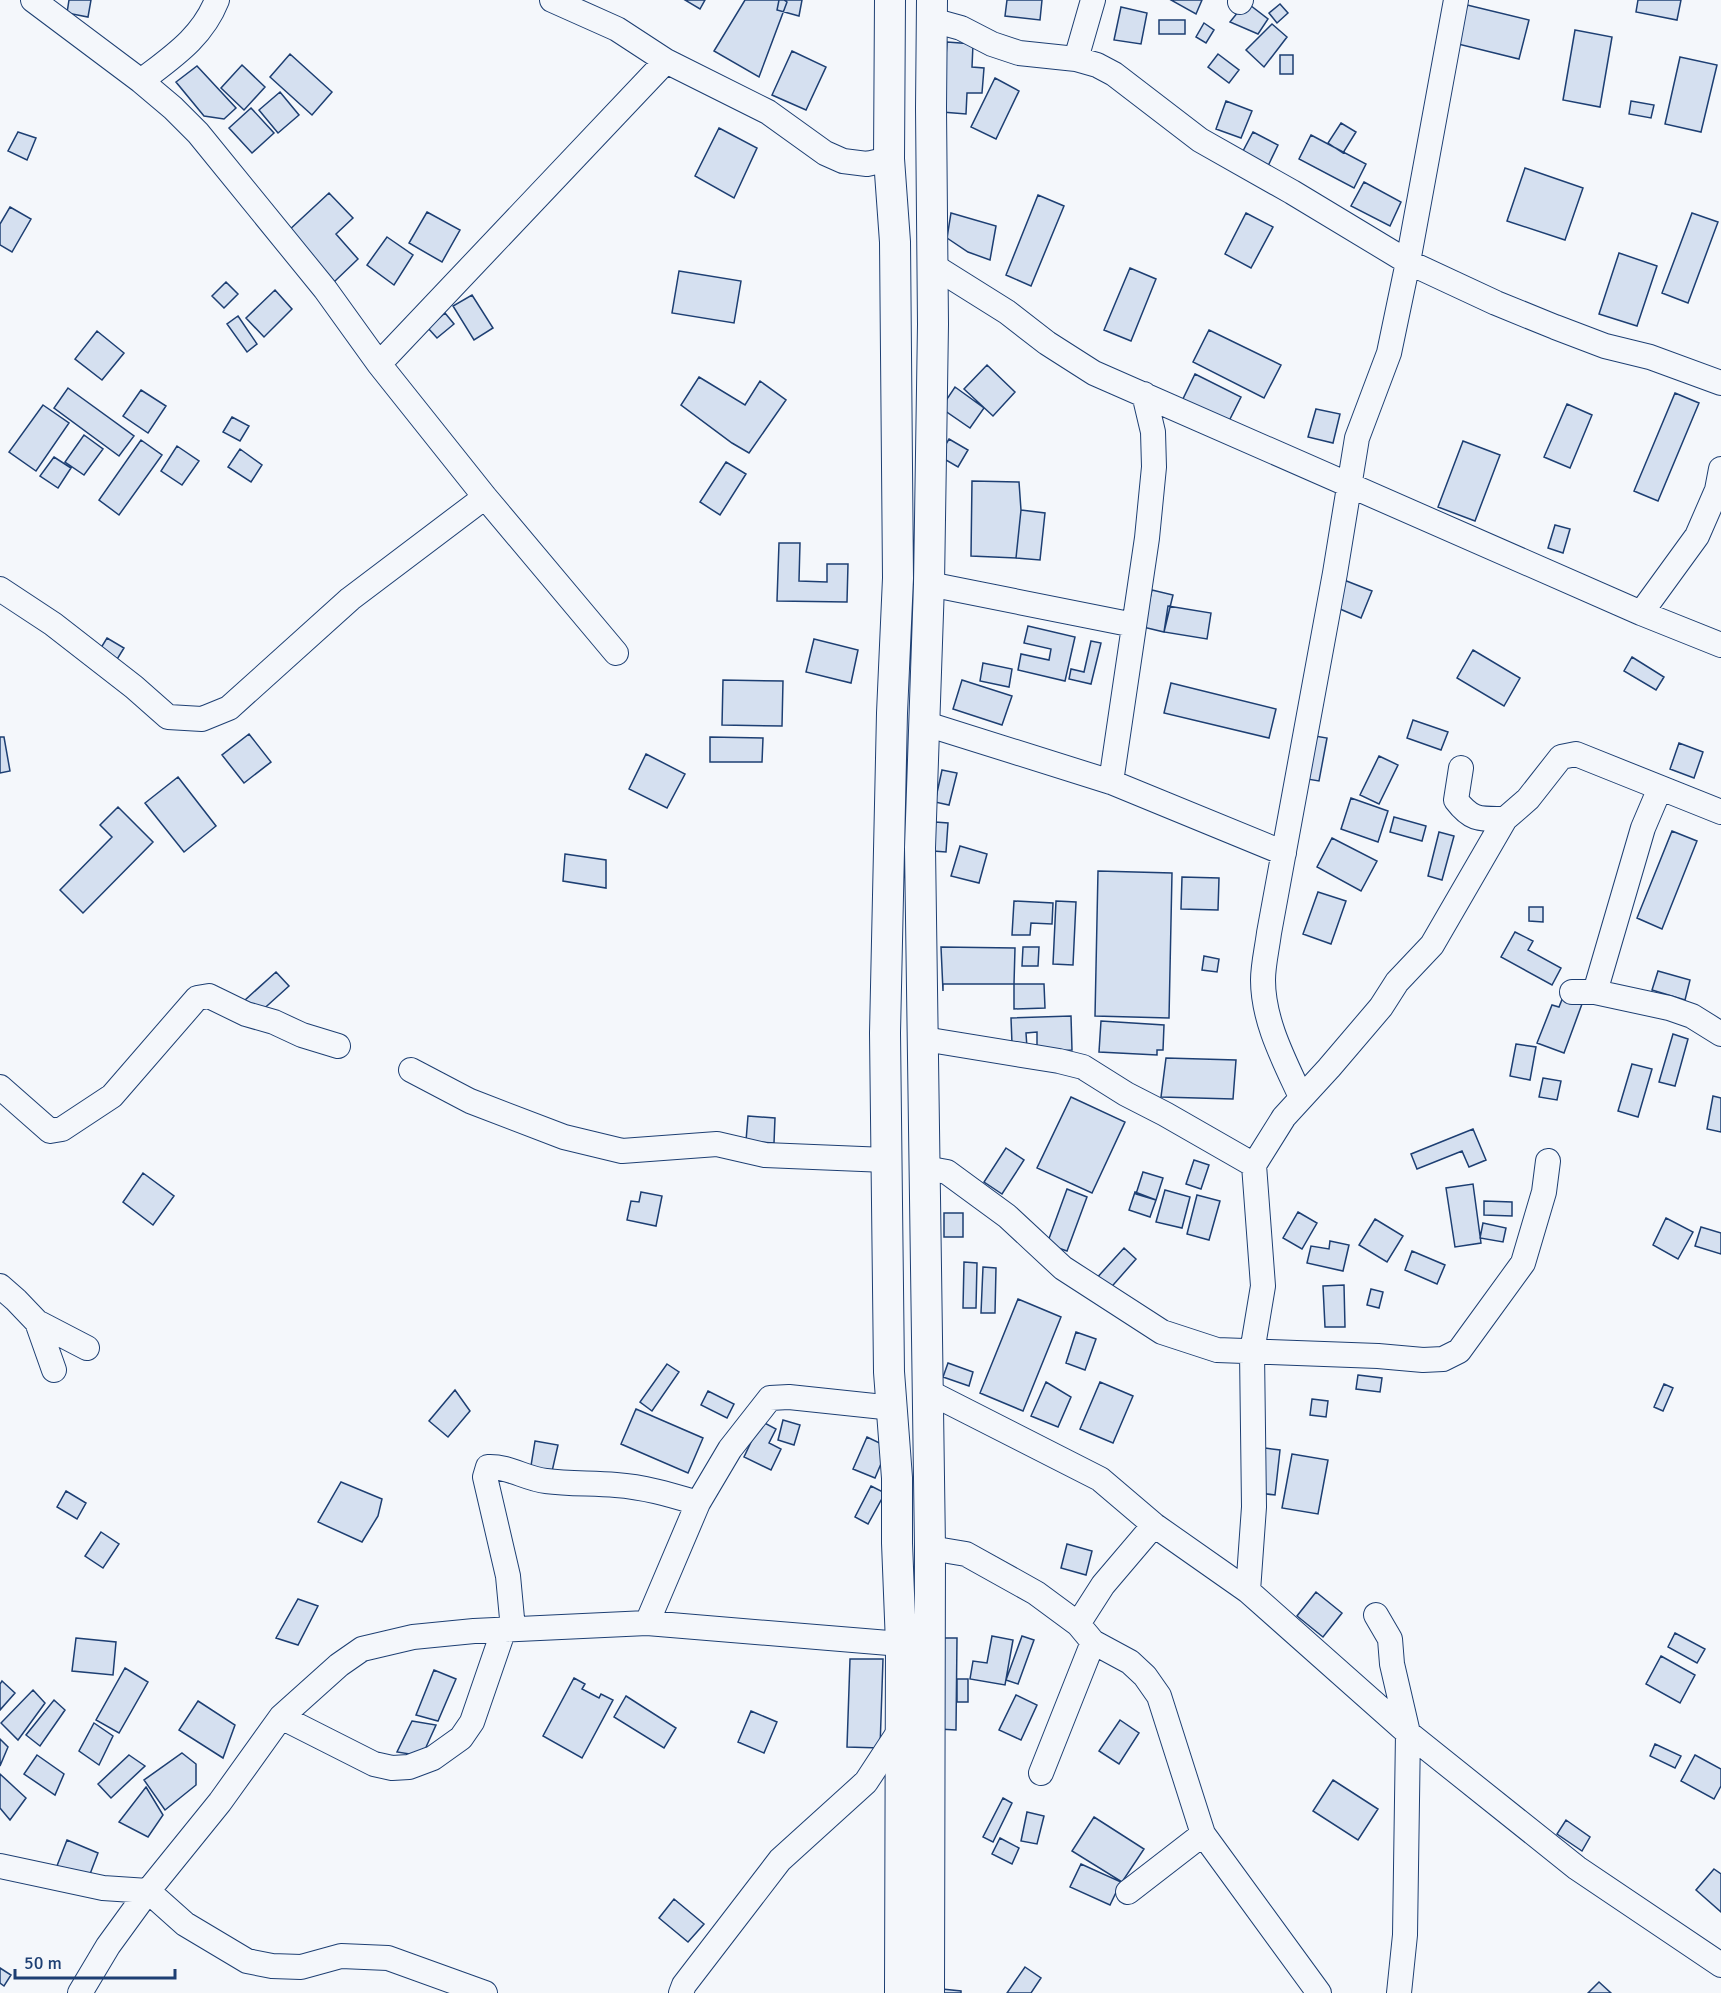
<svg xmlns="http://www.w3.org/2000/svg" width="1721" height="1993" viewBox="0 0 1721 1993" font-family="Signika,sans-serif">
  <style>
    .building { fill: #d5e0f0; stroke: #1d3f73; stroke-width: 1.5 }
    .lines { fill: none; stroke-linecap: round; stroke-linejoin: round }
    .minor-casing { stroke: #1d3f73; stroke-width: 26 }
    .major-casing { stroke: #1d3f73; stroke-width: 32 }
    .minor { stroke: #f4f7fb; stroke-width: 24 }
    .major { stroke: #f4f7fb; stroke-width: 30 }
  </style>
  <rect width="100%" height="100%" fill="#f4f7fb"/>
  <path class="building" d="M69 0H91L88 17 67 13Z
    M685 0H705L700 9Z
    M745 0H784L787 2 759 77 714 51Z
    M779 0H802L799 16 777 10Z
    M1007 0H1042L1040 20 1005 16Z
    M1171 0H1202L1196 14Z
    M1638 0H1681L1677 20 1636 12Z
    M1246 2 1268 19 1258 34 1230 22Z
    M1280 4 1288 13 1277 23 1269 13Z
    M1463 4 1529 20 1519 59 1454 43Z
    M1121 7 1147 13 1141 44 1114 40Z
    M1159 20H1185V34H1159Z
    M1204 23 1214 30 1206 43 1196 37Z
    M1272 24 1287 37 1264 67 1246 50Z
    M1575 30 1612 37 1600 107 1563 100Z
    M947 42 973 44 972 67 984 68 982 93H967L966 114 942 112Z
    M792 51 826 67 806 110 772 95Z
    M290 54 332 92 312 115 270 77Z
    M1218 54 1239 70 1229 83 1208 67Z
    M1280 55H1293V74H1280Z
    M1680 57 1717 65 1701 132 1665 124Z
    M242 65 265 87 244 110 221 88Z
    M197 66 236 108 224 119 204 116 176 82Z
    M995 78 1019 91 996 139 971 127Z
    M280 92 299 115 278 133 259 110Z
    M1226 101 1252 111 1241 138 1216 129Z
    M1631 101 1654 105 1651 118 1629 114Z
    M251 108 274 133 252 153 229 128Z
    M1341 123 1356 132 1343 153 1328 143Z
    M719 128 757 148 734 198 695 176Z
    M18 132 36 138 27 160 8 151Z
    M1253 132 1278 145 1268 166 1242 153Z
    M1311 135 1366 164 1354 188 1299 159Z
    M1525 168 1583 188 1565 240 1507 221Z
    M1364 182 1401 202 1390 226 1351 206Z
    M329 193 353 218 336 234 358 259 334 282 287 232Z
    M1038 195 1064 206 1031 286 1006 275Z
    M10 207 31 219 12 252 0 245V224Z
    M427 212 460 230 442 262 409 243Z
    M951 213 996 226 990 260 968 252 947 238Z
    M1246 213 1273 227 1251 268 1225 254Z
    M1692 213 1718 222 1688 303 1662 293Z
    M387 237 413 255 394 285 367 265Z
    M1619 253 1657 266 1637 326 1599 314Z
    M1130 268 1156 279 1131 341 1104 330Z
    M679 271 741 281 734 323 672 313Z
    M226 282 238 294 224 308 212 296Z
    M275 290 292 309 264 337 246 318Z
    M472 295 493 328 474 340 453 306Z
    M445 313 454 324 437 338 428 328Z
    M238 316 257 344 247 352 227 324Z
    M1209 330 1281 365 1264 398 1193 362Z
    M97 331 124 353 102 380 75 359Z
    M987 365 1015 392 993 416 964 389Z
    M1195 374 1241 397 1227 425 1181 403Z
    M699 377 745 405 760 381 786 400 749 453 732 443 681 405Z
    M955 387 984 408 970 428 941 408Z
    M68 388 134 436 119 456 54 408Z
    M141 390 166 406 148 433 123 416Z
    M1675 393 1699 403 1658 501 1634 491Z
    M1567 404 1592 415 1570 468 1544 457Z
    M43 405 69 423 36 471 9 452Z
    M1316 409 1340 414 1333 443 1308 437Z
    M232 417 249 426 240 441 223 432Z
    M84 435 103 449 84 475 65 462Z
    M949 439 968 450 958 467 939 456Z
    M141 440 162 455 119 515 99 500Z
    M1463 441 1500 455 1475 521 1438 507Z
    M177 446 199 461 182 485 161 471Z
    M240 449 262 465 251 482 228 467Z
    M54 457 71 468 58 488 40 476Z
    M726 462 746 474 720 515 700 502Z
    M972 481 1019 482 1021 510 1016 558 971 556Z
    M1021 510 1045 513 1040 560 1016 558Z
    M1555 525 1570 529 1563 553 1548 548Z
    M779 543H800L799 581 827 582V564H848L847 602 777 601Z
    M1344 580 1372 591 1361 618 1333 606Z
    M1152 590 1173 595 1164 632 1143 627Z
    M1168 606 1211 613 1207 639 1164 632Z
    M1028 626 1075 637 1065 681 1018 670 1021 654 1049 660 1051 649 1024 643Z
    M107 638 124 648 116 661 99 651Z
    M814 639 858 650 851 683 806 672Z
    M1091 641 1101 643 1091 684 1069 679 1071 669 1084 672Z
    M1473 650 1520 678 1504 706 1457 678Z
    M1632 657 1664 677 1656 690 1624 671Z
    M983 663 1012 669 1009 687 980 681Z
    M723 680 783 681 782 726 722 725Z
    M962 680 1012 696 1002 725 953 709Z
    M1171 683 1276 709 1269 738 1164 713Z
    M1413 720 1448 732 1441 750 1407 738Z
    M249 734 271 762 244 783 222 755Z
    M1309 735 1327 738 1319 781 1301 778Z
    M0 737H4L10 771 0 773Z
    M710 737 763 738 762 762H710Z
    M1679 743 1703 752 1694 778 1670 769Z
    M646 754 685 774 667 808 629 789Z
    M1379 756 1398 765 1379 804 1360 795Z
    M942 770 957 773 949 805 935 802Z
    M178 777 216 826 184 852 145 803Z
    M1351 798 1388 811 1378 842 1341 829Z
    M118 807 153 842 83 913 60 890 112 837 100 825Z
    M1394 817 1426 826 1422 841 1390 832Z
    M935 822 948 823 946 852 933 851Z
    M1672 831 1697 841 1662 929 1637 918Z
    M1439 832 1454 836 1442 880 1428 876Z
    M1332 838 1377 861 1361 891 1317 867Z
    M960 846 987 854 979 883 951 876Z
    M565 854 606 860V888L563 881Z
    M1098 871 1172 873 1169 1018 1095 1016Z
    M1182 877 1219 878 1218 910 1181 909Z
    M1318 892 1346 901 1331 944 1303 934Z
    M1014 901 1053 903 1052 924 1031 923 1030 935H1012Z
    M1056 901 1076 902 1073 965 1053 964Z
    M1529 907H1543V922L1529 921Z
    M1515 932 1533 941 1528 950 1561 968 1552 985 1501 957Z
    M941 947 1015 948 1014 984H943V991Z
    M1023 947H1039L1038 966H1022Z
    M1204 956 1219 959 1217 972 1202 970Z
    M1658 971 1690 980 1685 1000 1652 990Z
    M276 972 289 986 258 1014 245 1000Z
    M1014 984H1044L1045 1008 1014 1009Z
    M1563 997 1582 1004 1564 1053 1537 1043 1552 1005 1559 1007Z
    M1071 1016 1072 1050 1037 1052V1032L1026 1033 1027 1048 1012 1044 1011 1018Z
    M1101 1021 1164 1025 1163 1050H1157V1055L1099 1052Z
    M1673 1034 1688 1039 1675 1086 1659 1082Z
    M1516 1044 1536 1047 1530 1080 1510 1076Z
    M1166 1058 1236 1060 1233 1099 1161 1097Z
    M1632 1064 1652 1069 1638 1117 1618 1111Z
    M1543 1078 1561 1081 1557 1100 1539 1097Z
    M1713 1096 1721 1098V1132L1707 1129Z
    M1071 1097 1125 1122 1092 1193 1037 1168Z
    M748 1116 775 1118 774 1143 746 1141Z
    M1473 1129 1486 1160 1469 1167 1462 1151 1417 1169 1411 1154Z
    M1006 1148 1024 1160 1002 1194 984 1182Z
    M1194 1160 1209 1165 1201 1189 1186 1184Z
    M1143 1172 1163 1178 1156 1200 1136 1194Z
    M143 1173 174 1196 153 1225 123 1202Z
    M1473 1184 1481 1243 1455 1247 1446 1188Z
    M1067 1189 1087 1197 1067 1251 1047 1244Z
    M1165 1190 1190 1197 1182 1228 1156 1222Z
    M641 1192 662 1196 656 1226 627 1220 631 1201 639 1202Z
    M1135 1192 1156 1200 1150 1217 1129 1210Z
    M1197 1195 1220 1201 1209 1240 1187 1234Z
    M1484 1201 1512 1202V1216L1484 1215Z
    M1298 1212 1317 1223 1302 1249 1283 1238Z
    M944 1213H963V1237H944Z
    M1666 1218 1693 1232 1678 1259 1653 1245Z
    M1375 1219 1403 1236 1387 1262 1359 1245Z
    M1483 1223 1506 1228 1503 1242 1480 1238Z
    M1701 1227 1721 1233V1254L1695 1246Z
    M1330 1241 1349 1245 1343 1271 1307 1263 1311 1246 1329 1249Z
    M1124 1248 1136 1259 1107 1292 1094 1281Z
    M1412 1251 1445 1265 1437 1284 1405 1270Z
    M964 1262 977 1263 976 1308H963Z
    M983 1267 996 1268 995 1313H981Z
    M1344 1285 1345 1327H1325L1323 1286Z
    M1371 1289 1383 1292 1379 1308 1367 1305Z
    M1018 1299 1061 1317 1023 1411 980 1393Z
    M1076 1332 1096 1339 1085 1370 1066 1363Z
    M948 1363 973 1372 969 1386 943 1377Z
    M667 1364 679 1372 652 1411 640 1402Z
    M1358 1375 1382 1378 1380 1392 1356 1389Z
    M1046 1382 1071 1397 1058 1427 1031 1416Z
    M1100 1382 1133 1396 1113 1443 1080 1429Z
    M1664 1384 1673 1388 1663 1411 1654 1407Z
    M455 1390 470 1411 448 1437 429 1421Z
    M708 1391 734 1404 727 1418 701 1405Z
    M1312 1399 1328 1401 1326 1417 1310 1415Z
    M636 1409 703 1438 688 1473 621 1444Z
    M783 1420 800 1425 794 1445 778 1440Z
    M761 1421 776 1429 769 1443 781 1449 771 1470 744 1457Z
    M867 1437 888 1447 875 1478 853 1469Z
    M535 1441 558 1445 551 1476 530 1472Z
    M1265 1448 1280 1450 1275 1495 1259 1493Z
    M1292 1454 1328 1460 1318 1514 1282 1508Z
    M341 1482 382 1499 378 1516 362 1542 318 1522Z
    M871 1486 885 1493 868 1524 855 1517Z
    M66 1491 86 1503 77 1519 57 1507Z
    M101 1532 119 1544 103 1568 85 1556Z
    M1067 1544 1092 1551 1086 1575 1061 1568Z
    M1316 1592 1342 1613 1323 1637 1297 1616Z
    M298 1599 318 1606 298 1645 276 1638Z
    M1675 1633 1705 1649 1697 1663 1668 1647Z
    M992 1636 1013 1640 1005 1685 970 1679 973 1661 987 1663Z
    M1022 1636 1034 1640 1018 1684 1006 1680Z
    M76 1638 116 1642 113 1675 72 1671Z
    M941 1638H957L956 1730 939 1729Z
    M1661 1656 1695 1675 1680 1703 1646 1684Z
    M850 1659H883L880 1748 847 1747Z
    M125 1668 148 1682 119 1733 96 1720Z
    M434 1670 456 1679 438 1721 416 1715Z
    M574 1678 585 1684 582 1689 599 1698 601 1694 613 1700 582 1758 543 1736Z
    M957 1679H968V1702H957Z
    M2 1681 15 1693 0 1710V1684Z
    M33 1690 45 1703 18 1740 1 1723Z
    M1016 1695 1037 1705 1021 1740 999 1730Z
    M626 1696 676 1728 664 1748 614 1717Z
    M54 1700 65 1710 40 1746 26 1735Z
    M198 1701 235 1725 223 1758 179 1730Z
    M751 1711 777 1722 764 1753 738 1742Z
    M1120 1720 1139 1733 1119 1764 1099 1751Z
    M412 1721 436 1725 422 1756 397 1752Z
    M94 1723 113 1736 99 1765 79 1751Z
    M0 1739 8 1747 0 1766Z
    M1655 1744 1681 1756 1675 1768 1650 1756Z
    M182 1753 196 1764V1785L165 1810 144 1780Z
    M37 1755 64 1774 55 1795 24 1774Z
    M129 1755 145 1766 111 1798 98 1784Z
    M1695 1755 1721 1769V1786L1714 1799 1681 1781Z
    M0 1774 26 1798 10 1820 0 1808Z
    M1333 1780 1378 1809 1358 1840 1313 1811Z
    M146 1787 163 1815 148 1837 119 1822Z
    M1003 1798 1012 1803 993 1842 983 1837Z
    M1027 1812 1044 1816 1037 1844 1021 1841Z
    M1094 1817 1144 1849 1122 1882 1072 1851Z
    M1566 1820 1590 1837 1582 1851 1557 1834Z
    M1000 1838 1019 1848 1012 1864 992 1854Z
    M67 1840 98 1853 87 1882 55 1871Z
    M1081 1864 1121 1882 1110 1905 1070 1887Z
    M1714 1869 1721 1874V1912L1696 1890Z
    M674 1899 704 1924 688 1942 659 1918Z
    M1025 1967 1041 1978 1031 1993H1007Z
    M0 1968 11 1975 4 1986 0 1983Z
    M1599 1982 1611 1993H1588Z
    M942 1989 961 1991V1993H941Z"/>
  <g class="lines">
    <defs>
      <path id="minor" d="M33 0 141 81 173 108 198 133 325 289 379 364 485 497 616 653
        M552 0 617 29 666 61 768 112 825 153 843 161 867 164 889 159
        M1240 2 1241 0
        M932 20 961 28 992 44 1019 53 1076 59 1093 0
        M1076 59 1097 65 1114 74 1200 140 1292 192 1408 262 1496 303 1555 327 1605 346 1650 357 1721 383
        M141 81C172 57 202 38 217 0
        M932 265 1007 312 1047 343 1094 373 1641 613 1721 645
        M379 364 666 61
        M929 584 1134 625
        M0 589 53 624 134 687 168 717 202 719 229 708 350 599 485 497
        M1641 613 1697 536 1717 490 1721 469
        M923 723 1111 782 1284 853
        M1111 782 1147 538 1154 467 1153 432 1144 394
        M1505 819 1528 799 1561 757 1576 754 1721 812
        M1572 992H1595L1643 828 1660 788
        M1595 992 1669 1008 1692 1016 1721 1034
        M924 1039 1059 1061 1083 1067 1126 1094 1165 1114 1254 1165
        M411 1070 470 1101 564 1137 622 1151 717 1144 765 1155 886 1160
        M0 1087 50 1131 62 1129 112 1096 197 998 209 996 246 1014 274 1022 302 1035 338 1046
        M1301 1097C1284 1060 1263 1021 1263 980 1263 965 1267 949 1269 933L1335 573 1357 438 1389 353 1408 262 1456 0
        M925 1168 947 1172 1007 1216 1063 1268 1162 1332 1217 1350 1378 1356 1423 1360 1443 1359 1459 1351 1523 1263 1544 1192 1548 1161
        M0 1286 16 1300 37 1322 87 1348
        M37 1322 54 1370
        M927 1391 1100 1479 1154 1525 1248 1591 1408 1733 1577 1868 1721 1965
        M930 1548 966 1554 1036 1593 1078 1624 1103 1585 1154 1525
        M1248 1591 1254 1507 1252 1352 1263 1286 1254 1165 1284 1117 1329 1068 1381 1007 1397 982 1432 945 1505 819C1480 819 1472 821 1456 800L1461 768
        M1376 1615 1390 1639 1392 1664 1408 1733 1405 1935 1399 1993
        M647 1623 698 1503 730 1449 770 1398 789 1397 893 1408
        M1078 1624 1093 1642 1130 1662 1145 1676 1159 1696 1203 1834 1128 1892
        M513 1629 508 1576 485 1477 488 1467C509 1466 526 1479 546 1481 569 1484 593 1483 616 1485 645 1487 671 1495 698 1503
        M281 1717 374 1764 392 1768 409 1767 433 1758 461 1738 472 1722 504 1629
        M1041 1773 1093 1642
        M1203 1834 1319 1993
        M0 1866 103 1888 148 1891 185 1924 247 1961 272 1966 301 1967 341 1956 388 1958 485 1993
        M80 1993 108 1946 148 1891 220 1802 281 1717 339 1665 362 1649 413 1637 474 1631 647 1623 901 1644
        M681 1993 684 1985 780 1860 866 1782 902 1727"/>
      <path id="major" d="M890 0 889 159 895 242 898 578 892 713 885 1033 889 1372 897 1478V1543L901 1644 900 1993
        M929 1993 930 1548 920 848 929 584 933 324 931 108 932 0"/>
    </defs>
    <use href="#minor" class="minor-casing"/>
    <use href="#major" class="major-casing"/>
    <use href="#minor" class="minor"/>
    <use href="#major" class="major"/>
  </g>
  <path d="M15 1969v9h160v-9" fill="none" stroke="#1d3f73" stroke-width="3"/>
  <text x="24" y="1969" font-size="18" fill="#1d3f73" stroke="#f4f7fb" stroke-width="4.5" paint-order="stroke">50 m</text>
</svg>
